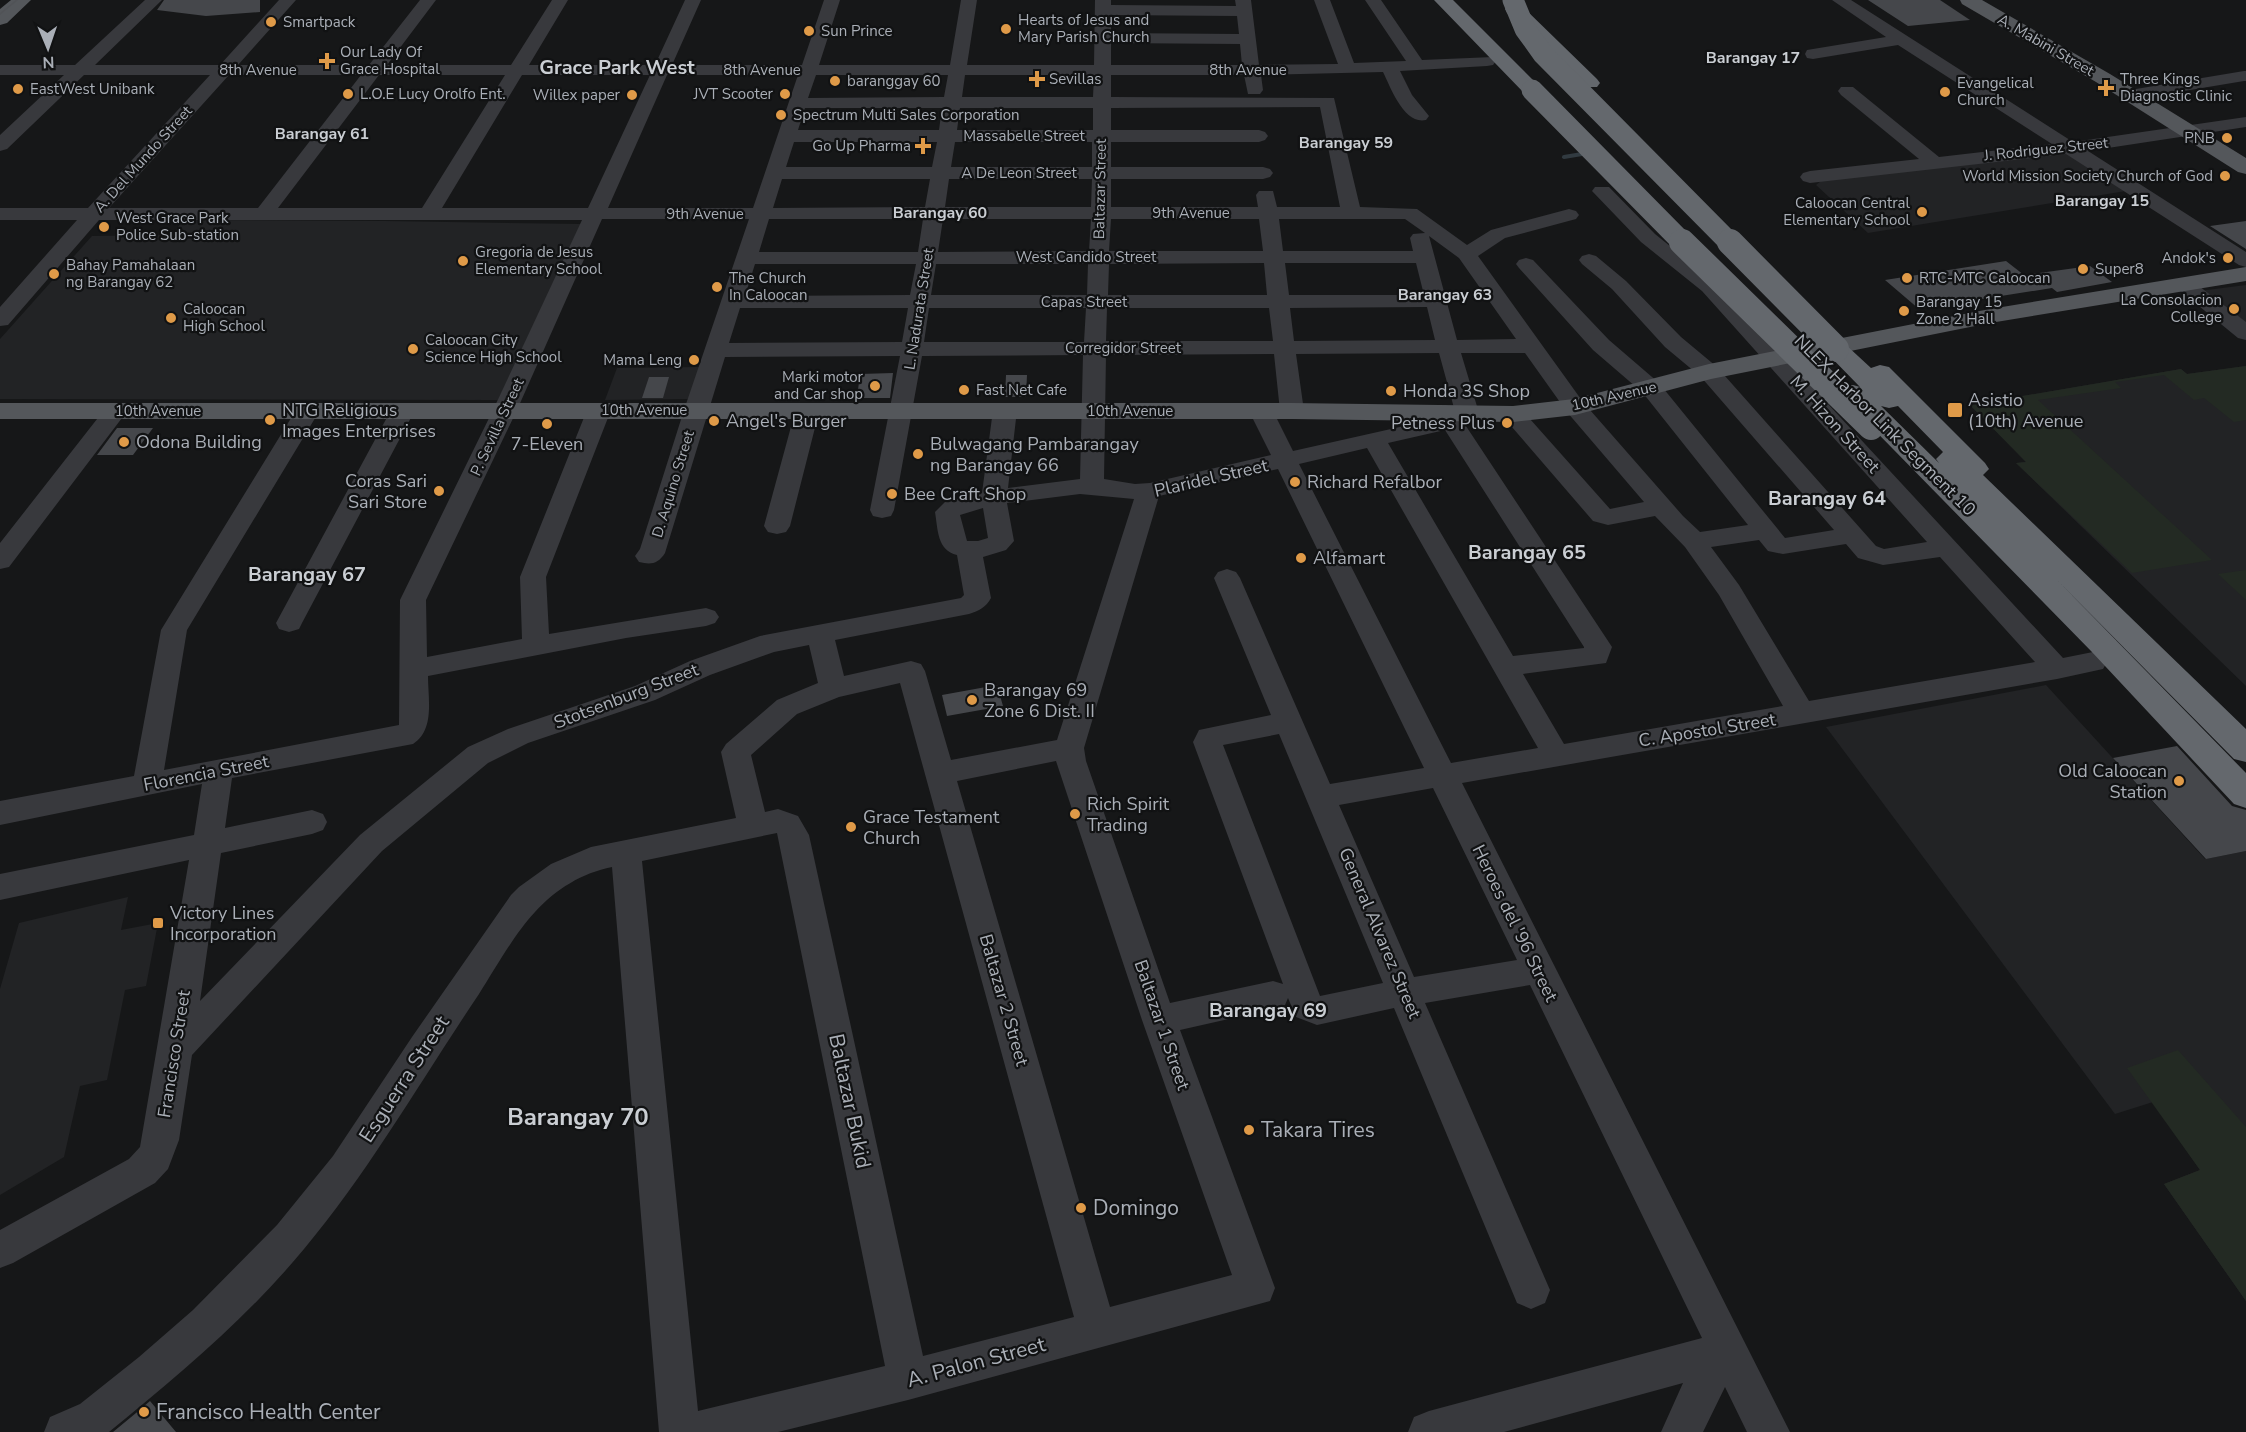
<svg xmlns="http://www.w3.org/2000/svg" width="2246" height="1432" viewBox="0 0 2246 1432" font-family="'Nunito Sans',sans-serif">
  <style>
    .built { fill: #222325 }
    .green { fill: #232a23 }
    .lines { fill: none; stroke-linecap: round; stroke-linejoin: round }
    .stream { stroke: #313a40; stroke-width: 4 }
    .building { fill: #45474b }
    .minor { fill: #38393d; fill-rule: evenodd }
    .major { fill: #54575b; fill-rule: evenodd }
    .highway { fill: #64686d; fill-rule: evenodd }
    .tram { stroke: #515357; stroke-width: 1.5 }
    .highway-bridge-far1 { stroke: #64686d; stroke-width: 21 }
    .highway-bridge { stroke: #64686d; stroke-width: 26 }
    .poi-dot { fill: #df9a48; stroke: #111213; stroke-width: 2 }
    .labels { text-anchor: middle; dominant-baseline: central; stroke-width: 4.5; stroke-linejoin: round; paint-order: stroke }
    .far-poi-label { font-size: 15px; fill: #aaafb7; stroke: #111213; text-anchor: start }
    .far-street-label { font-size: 15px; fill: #aaafb7; stroke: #111213 }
    .far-neighbourhood-label { font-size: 16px; font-weight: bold; fill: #caced3; stroke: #111213 }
    .poi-label { font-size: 18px; fill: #aaafb7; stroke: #111213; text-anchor: start }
    .street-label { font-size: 18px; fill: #aaafb7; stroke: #111213 }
    .far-district-label { font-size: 20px; font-weight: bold; fill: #caced3; stroke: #111213 }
    .neighbourhood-label { font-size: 20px; font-weight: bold; fill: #caced3; stroke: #111213 }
    .near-street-label { font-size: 21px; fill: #aaafb7; stroke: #111213 }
    .near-poi-label { font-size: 21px; fill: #aaafb7; stroke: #111213; text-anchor: start }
    .near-neighbourhood-label { font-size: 24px; font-weight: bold; fill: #caced3; stroke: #111213 }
  </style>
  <rect width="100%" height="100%" fill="#161718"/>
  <path class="built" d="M2070 150 2132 190 1868 233 1816 185 1827 176Z
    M183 220 386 221 581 224 498 400 0 399V339L92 236 172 235Z
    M2246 285V327L2199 291Z
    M2246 366V686L2016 463 2026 462 1970 405 2181 369 2187 374Z
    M700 367 690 399 605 400 617 368Z
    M2046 685 2205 859 2246 851V1301L2164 1184 2200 1170 2153 1102 2115 1114 1826 727Z
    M128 897 121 930 158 923 146 986 125 990 107 1080 80 1086 64 1157 0 1195V989L19 923Z"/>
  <path class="green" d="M2246 366V420L2234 422 2204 398 2194 400 2164 375 2115 382 2121 388 2038 400 2212 560 2132 573 2016 463 2026 462 1970 405 2181 369 2187 374Z
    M2246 570V600L2218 574Z
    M2178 1050 2246 1127V1301L2164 1184 2200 1170 2127 1068Z"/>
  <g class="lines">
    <path class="stream" d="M1564 157 1588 153"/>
  </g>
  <path class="building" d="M164 0H260V12L206 16 157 10Z
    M1868 0H1940L1970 20 1908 26Z
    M2246 221V249L2210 226Z
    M2006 261 2024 275 2090 266 2112 282 2057 292 2052 288 1919 309 1885 280Z
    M893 373 890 398H857L860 374Z
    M1006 375H1027L1026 397H1005Z
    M649 377H669L663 398H642Z
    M117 428H153L133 455H97Z
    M997 685 1003 706 947 716 942 695Z
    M2177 746 2232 806 2246 810V851L2206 859 2113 758Z
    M150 1401 176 1432H113L136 1413Z"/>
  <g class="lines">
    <path class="minor" d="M145 0H162L95 65H220L279 0H296L238 65H369L420 0H436L387 65H511L552 0H568L529 65H655L685 0H701L672 65H802L824 0H840L819 65H950L961 0H977L967 65H1094L1095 0H1111V5L1236 6 1235 0H1251L1259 65 1338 64 1314 0H1330L1354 63 1406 61 1365 0H1381L1422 60 1493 57 1496 61 1493 65 1487 66 1400 71 1412 95 1429 116 1426 120C1404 125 1391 88 1383 72L1261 75 1263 90 1260 94H1248L1244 75H1111V97L1334 98 1360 207 1417 209 1467 245 1491 230 1569 209 1576 211 1579 215 1576 219 1505 238 1478 256 1583 402 1683 516 1700 532 1748 525 1643 393 1593 350 1519 268 1516 264 1519 260 1526 258 1533 260 1609 340 1659 383 1785 538 1834 530 1701 377 1665 347 1612 289 1582 264 1579 260 1582 256 1589 254 1596 256 1626 281 1681 337 1717 367 1876 546 1884 549 1927 542 1702 291 1641 242 1592 191 1595 187H1609L1655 234 1716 283 2063 658 2093 652 2103 655 2107 662 2103 669 2057 679 1462 783 1790 1432H1747L1725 1387 1703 1432H1661L1683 1383 1504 1432H1408L1414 1417 1429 1411 1702 1338 1530 985 1425 1003 1550 1290 1545 1303 1531 1309 1517 1303 1394 1008 1317 1025 1296 1017 1288 998 1285 1005 1273 1009 1180 1030 1275 1288 1270 1301 908 1400 778 1432H659L612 867C582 873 556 889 535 912 515 933 495 969 479 994 421 1080 370 1170 304 1249 247 1318 178 1376 109 1432H44L50 1417 80 1404 139 1357 193 1310 277 1225 333 1156 412 1037 511 895 519 887 551 864 591 847 736 818 721 752 726 744 777 700 818 683 809 645 774 652 710 675 655 700 528 743 488 763 382 851 192 1055 179 1140 168 1169 155 1183 13 1263 0 1268V1230L129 1159 140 1147 189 860 0 900V874L194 835 202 784 0 825V801L134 776 161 630 296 410 300 405 308 403 316 405 320 410 187 630 164 770 399 725 400 600 493 410 582 220H99L8 325 0 326V307L77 220H0V208H88L210 75H84L7 149 0 151V135L64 75H0V65H75ZM1111 15 1237 16 1239 34 1111 33ZM1111 43 1240 44 1242 65H1111ZM229 75H361L258 208H109ZM379 75H505L422 208H278ZM522 75H650L588 208H442ZM667 75H798L753 208H608ZM816 75H948L944 97 808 98ZM965 75H1094L1093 97H962ZM1320 107 1340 207H1277L1273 191H1259L1256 195 1258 207H1111V179H1263L1270 177 1273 173 1270 169 1263 167H1111V142H1259L1265 140 1268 136 1265 132 1259 130H1111V108ZM805 108H942L939 130H798ZM960 108H1093V130H957ZM794 142H937L932 167H786ZM955 142H1092V167H951ZM782 179H930L925 207 773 208ZM949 179H1092L1091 207H945ZM602 219H749L684 410 640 549 635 556 639 562C651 565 658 564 665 553L725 357 900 356 870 510 873 516 882 518 891 516 894 510 922 356 1083 355 1080 479 1008 488 1017 410 1013 405 1005 403 997 405 993 410 982 493 945 502 935 512C938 530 937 550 957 555L964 595 961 598 760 636 690 661 635 686 508 729 468 747 360 835 200 1001 221 853 312 834 323 830 327 822 323 814 312 810 225 828 232 778 413 744C435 730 428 699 428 676L626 638 706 626 715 623 719 617 715 611 706 608 549 634 546 577 611 410 607 405 599 403 591 405 587 410 520 577 522 639 427 657 426 600 517 410ZM769 219H923L918 252H759ZM943 219H1091L1089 251 938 252ZM1111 219H1259L1263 251H1109ZM1279 219H1405L1425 233 1413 234 1410 238 1413 251H1283ZM1429 236 1459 258 1516 339 1457 340ZM1264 263 1267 295H1108L1109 264ZM1285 263H1416L1424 295H1289ZM755 264H916L910 295 745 296ZM936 264H1088L1087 295H931ZM1427 307 1435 340 1294 341 1290 308ZM740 308H908L902 342 729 343ZM929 308H1086L1084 342H924ZM1107 308H1269L1273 341H1106ZM1439 353 1454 408 1445 405 1437 407 1433 412 1437 417 1431 420 1293 451 1273 411 1269 406 1261 404 1253 406 1249 411 1271 455 1150 483 1135 484 1104 479 1106 355 1274 354 1280 411 1284 416 1292 418 1300 416 1304 411 1296 354ZM1461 353H1525L1567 412 1644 502 1610 509 1521 409 1513 407 1505 409 1501 414 1505 419 1593 521 1608 525 1655 516 1685 547 1719 595 1783 706 1564 744 1523 674 1606 663 1612 647 1462 420 1475 418 1479 413ZM1445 430 1584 647V648L1513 656 1388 443ZM1367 448 1538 748 1451 763 1299 464ZM1278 469 1424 768 1330 784 1240 578 1236 572 1227 569 1218 572 1214 578 1271 715 1199 730 1193 742 1283 984 1273 981 1170 1003 1086 761 1084 748 1159 496ZM1080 494 1134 499 1057 740 951 760 925 671 921 664 911 661 844 676 835 640 969 614C979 611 986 607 991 598L983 557 1006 550 1014 541 1007 503ZM983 508 988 538 978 541H967L960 515ZM1759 540 1768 551 1783 554 1846 544 1858 558 1883 565 1940 557 2035 662 1809 701 1739 585 1711 547ZM900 683 1074 1317 923 1356 809 835 798 816 778 809 765 812 751 755 797 714 839 697ZM1279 734 1383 983 1320 996 1223 745ZM1056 761 1142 1020 1232 1275 1110 1307 957 781ZM1433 788 1517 960 1414 977 1339 805ZM777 833 885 1366 698 1411 642 861Z
      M1832 0H1851L2073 142 2246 117V127L2088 151 2246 252V267L2239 265 2066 154 1810 183 1803 181 1800 177 1803 173 1810 171 1919 159 1841 95 1838 91 1841 87H1853L1939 157 2052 144 1898 45 1813 59 1807 58 1805 54 1807 50 1886 37Z
      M2244 71H2246V81H2244L2130 100 2124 99 2121 95 2124 91Z
      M2184 278 2191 280 2246 322V340L2238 338 2177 288 2174 284 2177 280Z
      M116 403 124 405 128 410 9 567 0 569V543L108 405Z
      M403 403 411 405 415 410 302 623 299 629 289 632 279 629 276 623 391 410 395 405Z
      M807 405 815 407 819 412 790 526 786 532 777 534 768 532 764 526 795 412 799 407Z"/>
    <path class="major" d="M11 0H31L7 23 0 25V9Z
      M1960 0H1982L2110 74 2246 158V174L2238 172 2096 82 1962 4Z
      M2246 267V281L1990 323 1711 379 1575 415 1513 422 1292 419H0V403H1292L1513 406 1574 399 1709 364 1990 309Z"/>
    <path class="highway" d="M1434 0H1453L1539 86 1542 90 1539 94H1525Z
      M1514 3 1521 5 1597 79 1600 83 1597 87H1583L1507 13 1505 9 1507 5Z
      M1836 341 1845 344 1871 368 1880 365 1889 367 1985 463 1989 469 1983 475 2246 729V762L2234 759 2057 580 2246 773V808L2234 804 2091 651 1844 399 1840 393 1844 387 1853 385 1860 387 1823 349 1827 344ZM1881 406 1889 408 1898 406 1943 452 1936 459 1939 463Z"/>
    <path class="tram" d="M0 14 17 0"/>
    <path class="highway-bridge-far1" d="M1513 0 1525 29 1543 54 1731 244
      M1532 90 1684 244"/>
    <path class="highway-bridge" d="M1682 242 1871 427
      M1730 242 1836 349"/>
  </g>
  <g class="poi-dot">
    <circle cx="271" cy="22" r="6"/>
    <circle cx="1006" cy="29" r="6"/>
    <circle cx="809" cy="31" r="6"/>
    <path d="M324 52h6v6h6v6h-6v6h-6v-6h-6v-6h6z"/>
    <path d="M1034 70h6v6h6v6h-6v6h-6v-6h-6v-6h6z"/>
    <circle cx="835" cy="81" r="6"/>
    <path d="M2103 79h6v6h6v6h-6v6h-6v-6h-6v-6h6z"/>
    <circle cx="18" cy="89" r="6"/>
    <circle cx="1945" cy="92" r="6"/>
    <circle cx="348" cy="94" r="6"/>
    <circle cx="785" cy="94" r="6"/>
    <circle cx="632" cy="95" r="6"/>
    <circle cx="781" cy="115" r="6"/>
    <circle cx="2227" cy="138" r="6"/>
    <path d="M920 137h6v6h6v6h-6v6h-6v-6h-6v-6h6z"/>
    <circle cx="2225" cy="176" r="6"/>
    <circle cx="1922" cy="212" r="6"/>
    <circle cx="104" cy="227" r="6"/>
    <circle cx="2228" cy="258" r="6"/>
    <circle cx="463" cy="261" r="6"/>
    <circle cx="2083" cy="269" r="6"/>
    <circle cx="54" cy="274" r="6"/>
    <circle cx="1907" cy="278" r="6"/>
    <circle cx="717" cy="287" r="6"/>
    <circle cx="2234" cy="309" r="6"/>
    <circle cx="1904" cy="311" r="6"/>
    <circle cx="171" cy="318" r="6"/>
    <circle cx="413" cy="349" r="6"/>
    <circle cx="694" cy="360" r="6"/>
    <circle cx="875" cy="386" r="6"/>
    <circle cx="964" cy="390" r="6"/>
    <circle cx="1391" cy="391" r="6"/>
    <rect x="1947" y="402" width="16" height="16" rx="3"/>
    <circle cx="270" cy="420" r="6"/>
    <circle cx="714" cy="421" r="6"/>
    <circle cx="1507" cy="423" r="6"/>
    <circle cx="547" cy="424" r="6"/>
    <circle cx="124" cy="442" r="6"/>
    <circle cx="918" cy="454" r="6"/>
    <circle cx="1295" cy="482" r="6"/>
    <circle cx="439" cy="491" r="6"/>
    <circle cx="892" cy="494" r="6"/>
    <circle cx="1301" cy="558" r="6"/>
    <circle cx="972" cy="700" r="6"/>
    <circle cx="2179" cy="781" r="6"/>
    <circle cx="1075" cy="814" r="6"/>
    <circle cx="851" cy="827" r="6"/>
    <rect x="152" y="917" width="12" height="12" rx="3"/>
    <circle cx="1249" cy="1130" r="6"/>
    <circle cx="1081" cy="1208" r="6"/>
    <circle cx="144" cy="1412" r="6"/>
  </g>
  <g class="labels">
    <g class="far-poi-label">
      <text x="1018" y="20">Hearts of Jesus and<tspan x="1018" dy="17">Mary Parish Church</tspan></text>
      <text x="283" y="22">Smartpack</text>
      <text x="821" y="31">Sun Prince</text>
      <text x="340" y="52">Our Lady Of<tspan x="340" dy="17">Grace Hospital</tspan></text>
      <text x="1049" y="79">Sevillas</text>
      <text x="2120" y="79">Three Kings<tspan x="2120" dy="17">Diagnostic Clinic</tspan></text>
      <text x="847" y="81">baranggay 60</text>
      <text x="1957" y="83">Evangelical<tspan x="1957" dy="17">Church</tspan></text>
      <text x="30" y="89">EastWest Unibank</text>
      <text x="360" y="94">L.O.E Lucy Orolfo Ent.</text>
      <text x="773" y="94" text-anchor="end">JVT Scooter</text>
      <text x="620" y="95" text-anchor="end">Willex paper</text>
      <text x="793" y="115">Spectrum Multi Sales Corporation</text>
      <text x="2215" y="138" text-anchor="end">PNB</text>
      <text x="911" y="146" text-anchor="end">Go Up Pharma</text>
      <text x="2213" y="176" text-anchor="end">World Mission Society Church of God</text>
      <text x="1910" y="203" text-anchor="end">Caloocan Central<tspan x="1910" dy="17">Elementary School</tspan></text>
      <text x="116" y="218">West Grace Park<tspan x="116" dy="17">Police Sub-station</tspan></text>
      <text x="475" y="252">Gregoria de Jesus<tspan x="475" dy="17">Elementary School</tspan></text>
      <text x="2216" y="258" text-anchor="end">Andok's</text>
      <text x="66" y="265">Bahay Pamahalaan<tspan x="66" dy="17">ng Barangay 62</tspan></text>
      <text x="2095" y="269">Super8</text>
      <text x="729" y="278">The Church<tspan x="729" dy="17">In Caloocan</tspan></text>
      <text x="1919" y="278">RTC-MTC Caloocan</text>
      <text x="2222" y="300" text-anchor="end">La Consolacion<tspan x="2222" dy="17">College</tspan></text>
      <text x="1916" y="302">Barangay 15<tspan x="1916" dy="17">Zone 2 Hall</tspan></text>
      <text x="183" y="309">Caloocan<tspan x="183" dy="17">High School</tspan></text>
      <text x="425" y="340">Caloocan City<tspan x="425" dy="17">Science High School</tspan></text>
      <text x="682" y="360" text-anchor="end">Mama Leng</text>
      <text x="863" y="377" text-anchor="end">Marki motor<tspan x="863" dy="17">and Car shop</tspan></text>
      <text x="976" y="390">Fast Net Cafe</text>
    </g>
    <g class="far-street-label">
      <text transform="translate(2046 45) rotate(30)">A. Mabini Street</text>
      <text x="258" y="70">8th Avenue</text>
      <text x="762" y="70">8th Avenue</text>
      <text x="1248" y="70">8th Avenue</text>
      <text x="1024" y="136">Massabelle Street</text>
      <text transform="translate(2046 149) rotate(-6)">J. Rodriguez Street</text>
      <text transform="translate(143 159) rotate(-48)">A. Del Mundo Street</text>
      <text x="1019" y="173">A De Leon Street</text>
      <text transform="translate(1100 189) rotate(-89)">Baltazar Street</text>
      <text x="1191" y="213">9th Avenue</text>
      <text x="705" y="214">9th Avenue</text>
      <text x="1086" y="257">West Candido Street</text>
      <text x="1084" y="302">Capas Street</text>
      <text transform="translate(919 309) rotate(-81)">L. Nadurata Street</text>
      <text x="1123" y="348">Corregidor Street</text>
      <text transform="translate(1614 396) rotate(-13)">10th Avenue</text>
      <text x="644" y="410">10th Avenue</text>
      <text x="158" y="411">10th Avenue</text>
      <text x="1130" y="411">10th Avenue</text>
      <text transform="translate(497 427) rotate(-65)">P. Sevilla Street</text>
      <text transform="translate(673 484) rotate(-73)">D. Aquino Street</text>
    </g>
    <g class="far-neighbourhood-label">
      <text x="1753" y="58">Barangay 17</text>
      <text x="322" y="134">Barangay 61</text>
      <text x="1346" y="143">Barangay 59</text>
      <text x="2102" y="201">Barangay 15</text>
      <text x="940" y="213">Barangay 60</text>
      <text x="1445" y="295">Barangay 63</text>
    </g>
    <g class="poi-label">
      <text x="1403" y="391">Honda 3S Shop</text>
      <text x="1968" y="400">Asistio<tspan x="1968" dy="21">(10th) Avenue</tspan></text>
      <text x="282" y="410">NTG Religious<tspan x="282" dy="21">Images Enterprises</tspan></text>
      <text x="726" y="421">Angel's Burger</text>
      <text x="1495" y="423" text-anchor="end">Petness Plus</text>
      <text x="136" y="442">Odona Building</text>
      <text x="547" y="444" text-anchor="middle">7-Eleven</text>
      <text x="930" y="444">Bulwagang Pambarangay<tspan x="930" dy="21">ng Barangay 66</tspan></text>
      <text x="427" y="481" text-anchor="end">Coras Sari<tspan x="427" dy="21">Sari Store</tspan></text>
      <text x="1307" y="482">Richard Refalbor</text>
      <text x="904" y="494">Bee Craft Shop</text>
      <text x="1313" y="558">Alfamart</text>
      <text x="984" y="690">Barangay 69<tspan x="984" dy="21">Zone 6 Dist. II</tspan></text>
      <text x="2167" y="771" text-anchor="end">Old Caloocan<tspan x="2167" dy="21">Station</tspan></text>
      <text x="1087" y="804">Rich Spirit<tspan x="1087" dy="21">Trading</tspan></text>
      <text x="863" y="817">Grace Testament<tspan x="863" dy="21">Church</tspan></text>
      <text x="170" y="913">Victory Lines<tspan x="170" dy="21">Incorporation</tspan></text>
    </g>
    <g class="street-label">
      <text transform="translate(1835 424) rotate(48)">M. Hizon Street</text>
      <text transform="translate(1885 425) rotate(45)">NLEX Harbor Link Segment 10</text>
      <text transform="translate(1211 478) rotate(-13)">Plaridel Street</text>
      <text transform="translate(626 696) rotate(-21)">Stotsenburg Street</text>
      <text transform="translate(1707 730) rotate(-9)">C. Apostol Street</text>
      <text transform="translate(206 773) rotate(-11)">Florencia Street</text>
      <text transform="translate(1515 923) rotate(64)">Heroes del '96 Street</text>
      <text transform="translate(1380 933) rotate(67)">General Alvarez Street</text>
      <text transform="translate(1004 1000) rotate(74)">Baltazar 2 Street</text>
      <text transform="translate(1162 1025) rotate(71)">Baltazar 1 Street</text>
      <text transform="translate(174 1054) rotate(-81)">Francisco Street</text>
    </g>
    <g class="far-district-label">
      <text x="617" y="67">Grace Park West</text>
    </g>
    <g class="neighbourhood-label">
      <text x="1827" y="498">Barangay 64</text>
      <text x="1527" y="552">Barangay 65</text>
      <text x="307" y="574">Barangay 67</text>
      <text x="1268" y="1010">Barangay 69</text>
    </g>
    <g class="near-street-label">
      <text transform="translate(404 1079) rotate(-57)">Esguerra Street</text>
      <text transform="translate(850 1101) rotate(78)">Baltazar Bukid</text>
      <text transform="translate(976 1362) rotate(-15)">A. Palon Street</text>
    </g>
    <g class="near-poi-label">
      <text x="1261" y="1130">Takara Tires</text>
      <text x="1093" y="1208">Domingo</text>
      <text x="156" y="1412">Francisco Health Center</text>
    </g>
    <g class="near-neighbourhood-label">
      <text x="578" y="1117">Barangay 70</text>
    </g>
  </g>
  <g transform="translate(48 48) rotate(178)" stroke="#111213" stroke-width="4.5" paint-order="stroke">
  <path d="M0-4.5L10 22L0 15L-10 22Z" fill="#aaafb7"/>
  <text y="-9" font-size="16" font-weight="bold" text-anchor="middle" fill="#aaafb7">N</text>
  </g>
</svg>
